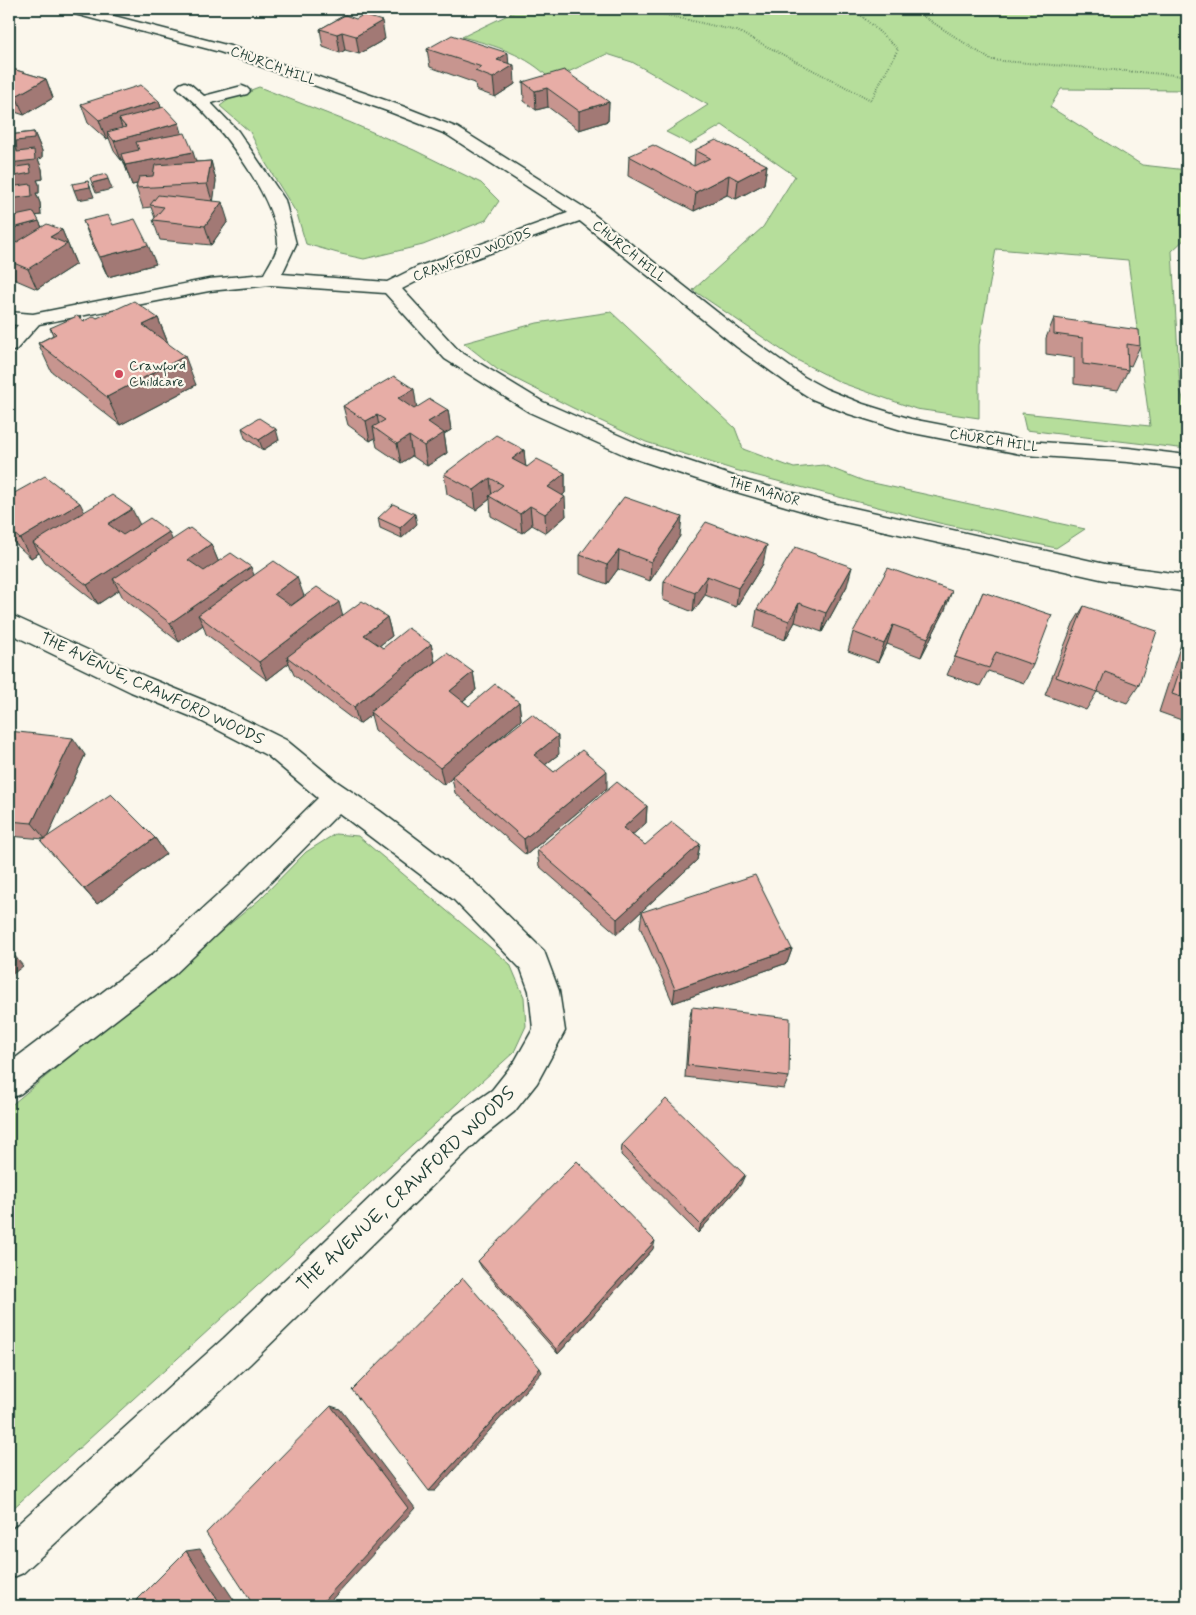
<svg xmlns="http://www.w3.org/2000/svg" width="1196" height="1615" viewBox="0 0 1196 1615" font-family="Mynerve,sans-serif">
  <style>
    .green { fill: #b6de9b; stroke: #6a8e68 }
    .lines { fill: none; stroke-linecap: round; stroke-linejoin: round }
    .minor-casing { stroke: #1f3d34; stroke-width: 3 }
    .tertiary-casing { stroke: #1f3d34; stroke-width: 3 }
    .path { stroke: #1f3d34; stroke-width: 2; stroke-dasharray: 0.5 2; stroke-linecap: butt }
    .minor { fill: #fbf7ec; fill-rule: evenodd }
    .tertiary { fill: #fbf7ec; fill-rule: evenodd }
    .wall { fill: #c7958f; stroke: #1f3d34 }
    .shaded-wall { fill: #a27974; stroke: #1f3d34 }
    .building { fill: #e7ada6; stroke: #1f3d34 }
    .poi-dot { fill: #d1495b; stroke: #fbf7ec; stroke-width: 2 }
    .labels { text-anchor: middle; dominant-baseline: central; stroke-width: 4.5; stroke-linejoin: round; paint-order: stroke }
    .far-street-label { font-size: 14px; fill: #1f3d34; stroke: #fbf7ec }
    .far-poi-label { font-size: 14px; fill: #1f3d34; stroke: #fbf7ec; text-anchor: start }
    .street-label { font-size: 16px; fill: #1f3d34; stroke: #fbf7ec }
    .near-street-label { font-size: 19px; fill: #1f3d34; stroke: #fbf7ec }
  </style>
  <rect width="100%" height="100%" fill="#fbf7ec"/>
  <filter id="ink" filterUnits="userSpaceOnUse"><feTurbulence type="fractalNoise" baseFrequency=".02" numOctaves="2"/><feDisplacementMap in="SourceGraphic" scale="10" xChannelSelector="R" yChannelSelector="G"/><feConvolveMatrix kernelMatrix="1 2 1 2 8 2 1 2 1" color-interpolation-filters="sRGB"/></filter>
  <g filter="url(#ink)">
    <path class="green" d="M520 9H1187V90L1061 89 1050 107 1142 165 1187 170V237L1172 251 1180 389 1187 411V449L1026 430 1022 413 1150 426 1128 260 996 249 979 345V418L916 409 842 383 795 359 693 290 763 227 795 176 722 125 690 144 666 132 708 105 632 62 607 54 551 80C528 55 494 45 462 37Z
      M259 87 349 122 414 150 481 183 499 201 486 220 423 245 364 259 341 254 306 244 297 214 265 162 250 132 220 106 232 97Z
      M611 312 735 428 743 449 794 468 823 465 864 481 1085 529 1056 548 939 523 735 470 646 442 573 408 498 370 464 343 537 323Z
      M335 834 358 836 510 964 524 997 526 1026 514 1052 9 1512V1107L259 900 306 852Z"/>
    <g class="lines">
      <defs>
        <path id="minor" d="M185 82 190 84 204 96 242 86 247 88 250 91 247 94 211 103 238 131 285 200 296 244 282 274 387 282 417 267 576 210 582 209 588 210 591 214 588 218 429 275 402 289 459 351 543 402 643 446 748 481 827 502 1105 564 1187 575V592L1105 580 827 518 733 491 627 456 529 412 445 359 385 293 271 285 209 291 39 324 16 350 9 352V335L18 325 9 324V312L33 314 209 279 264 274C268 266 278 252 278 243 276 195 216 119 180 90L177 87 180 84Z
          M9 614 149 678 215 705 286 740 336 781 380 811 474 882 544 951 559 991 565 1031 537 1083 514 1112 480 1139 250 1364 23 1573 9 1579V1532L224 1338 456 1115 492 1090 515 1061 533 1029 529 991 521 969 454 900 339 813 260 893 175 974 20 1094 9 1099V1063L153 954 240 875 318 798 268 756 197 719 131 692 9 633Z"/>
        <path id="tertiary" d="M65 9H87L230 46 402 106 458 128 588 210 751 339 804 377 826 389 863 404 911 419 1026 441 1128 448 1187 455V469L1128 462 1026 455 908 432 849 414 812 399 790 385 737 347 576 218 446 134 390 112 220 52 67 12Z"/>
      </defs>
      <use href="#minor" class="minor-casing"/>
      <use href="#tertiary" class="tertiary-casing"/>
      <path class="path" d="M639 9 737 31 871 100 898 49 854 9
        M912 9 991 60 1187 76"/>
      <use href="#minor" class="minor"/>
      <use href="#tertiary" class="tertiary"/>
    </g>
    <path class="wall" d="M152 9H181L161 11Z
      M345 15 385 39 359 54 345 50 340 53 323 47 320 29Z
      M427 49 509 64 515 84 495 97 476 90 475 83 430 67Z
      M9 68 46 79 53 98 24 115 9 110Z
      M523 82 609 102 608 121 579 130 548 107 536 110 524 101Z
      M159 101 161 108 179 123 182 134 196 162 211 161 216 181 213 201 228 221 211 245 160 240 153 220 155 218 151 207 143 208 136 188 137 184 132 185 123 160H121L114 151 109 138 106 139 88 123 81 104Z
      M34 132 42 151V158L38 159 42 169 43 179 37 180 39 184V193H36L40 203 41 215 36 216 42 227 62 230 76 264 37 289 9 277V135Z
      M695 150 767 165 764 184 736 199 727 195 694 211 628 176 629 156 694 166Z
      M83 221 113 225 156 264 108 277 91 241Z
      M97 318H158L168 343 196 385 120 425 51 371 38 343 53 335 50 328Z
      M1054 318 1140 346 1131 366 1128 365V370L1118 390 1074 384V358L1046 354V338Z
      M343 406 417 407 448 410 451 430 444 434 447 453 427 466 412 456 401 463 377 447 375 438 370 441 348 425Z
      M242 428 279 440 263 450 245 438Z
      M524 450 525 466 565 473V493L563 495 566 516 546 533 532 525 522 533 491 516 490 499 476 510 447 494 444 474Z
      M9 496 84 512 140 525 172 540 211 544 218 561 304 596 290 606 342 615 387 617 392 636 379 646 383 648 431 644 435 662 473 672 476 690 463 701 469 706 519 702 521 720 484 751 559 754 545 765 554 772 607 788 526 855 455 793 452 778 444 785 375 730 371 715 359 724 294 675 289 663 267 680 206 634 203 625 179 642 123 598 119 590 98 604 45 562 39 553 31 558 9 538Z
      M378 518 417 524 402 538 380 528Z
      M680 536 650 581 618 569 607 584 580 574V555Z
      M763 564 736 607 705 595 693 612 663 600 664 581Z
      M847 586 822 632 795 622 785 640 754 628 757 609Z
      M983 592 1033 665 1024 683 988 671 980 686 947 675Z
      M1084 606 1139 685 1127 703 1097 692 1086 710 1045 695 1073 624Z
      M945 610 921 657 887 644 878 662 848 651 853 632Z
      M1187 634V722L1159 712 1182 641Z
      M9 731 85 755 47 837 155 838 166 854 97 904 41 841 44 839 9 836Z
      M647 806 646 823 632 835 645 845 700 844 697 860 617 934 539 866 537 850Z
      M642 912 792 949 787 963 673 1003 640 927Z
      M692 1007 789 1077 784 1089 685 1077 689 1020Z
      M622 1145 741 1184 698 1233 621 1155Z
      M653 1249 558 1354 482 1268 478 1261Z"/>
    <path class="shaded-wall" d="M161 9H181L161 11Z
      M382 21 385 39 359 54 356 36Z
      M342 32 345 50 340 53 337 34Z
      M508 53 509 68 514 65 515 84 495 97 493 78 497 60Z
      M46 79 53 98 24 115 16 96Z
      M547 88 548 107 536 110 535 91Z
      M159 101 165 120 126 127 119 119 124 133 107 132 109 138 106 139 99 120Z
      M609 102 608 121 579 130V111Z
      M179 123 185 143 121 160 114 141Z
      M34 132 42 151V158L38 159 42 169 43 179 37 180 39 184V193H36L40 203 41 215 9 220V163L17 152 16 141Z
      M193 152 199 171 132 185 125 165Z
      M211 161 216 181 213 204 207 184Z
      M767 165 764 184 736 199 738 180Z
      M729 175 727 195 694 211 696 192Z
      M108 179 112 189 96 193 92 183Z
      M88 181 94 197 78 200 74 190Z
      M222 202 228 221 211 245 205 226Z
      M39 221 48 241 9 251V229Z
      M62 230 76 264 37 289 28 269 50 237Z
      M148 245 156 264 108 277 100 257Z
      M158 318 169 346 143 325Z
      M185 356 196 385 120 425 107 397Z
      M414 389 417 409 402 418 398 398Z
      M448 410 451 430 444 434 447 453 427 466 424 446 428 422Z
      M377 415 380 432 373 427 375 438 370 441 366 421Z
      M276 429 279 440 263 450 259 440Z
      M409 436 412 456 401 463 397 444Z
      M524 450 526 469 512 459Z
      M565 473V493L549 507 548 487Z
      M490 478 492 497 489 496 490 499 476 510 474 490Z
      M565 497 566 516 546 533 545 514Z
      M80 503 90 523 33 543 39 553 31 558 20 539Z
      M530 506 532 525 522 533 520 514Z
      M132 509 142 529 118 544 108 524Z
      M415 514 417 524 402 538 400 528Z
      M682 517 680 536 650 581 651 562Z
      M169 532 177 551 113 579 119 590 98 604 87 585Z
      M211 544 219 563 196 579 188 560Z
      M767 545 763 564 736 607 738 588Z
      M619 550 618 569 607 584V565Z
      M251 567 258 586 198 615 203 625 179 642 170 623Z
      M852 567 847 586 822 632 826 613Z
      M707 576 705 595 693 612 695 593Z
      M297 577 304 596 281 613 274 594Z
      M952 591 945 610 921 657 928 638Z
      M339 602 344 621 287 657 289 663 267 680 259 662Z
      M799 603 795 622 785 640 789 621Z
      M387 617 392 636 370 653 364 635Z
      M893 625 887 644 878 662 884 644Z
      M431 644 435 662 370 712 371 715 359 724 354 707Z
      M473 672 476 690 453 709 450 691Z
      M519 702 521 720 453 777 452 776V778L444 785 440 768Z
      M558 736 559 754 536 772 534 755Z
      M73 738 85 755 46 840 32 823Z
      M607 771V788L526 855 524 839Z
      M647 806 646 823 622 844 623 828Z
      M155 838 166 854 97 904 84 889Z
      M700 844 697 860 617 934V919Z
      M9 949 23 966 9 977Z
      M792 949 787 963 673 1003 675 989Z
      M745 1175 741 1184 698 1233 701 1225Z
      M655 1241 653 1249 558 1354 556 1349Z
      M540 1368 542 1372 435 1491H429Z
      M331 1406 340 1409 415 1508 326 1606H319Z
      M200 1549 238 1606H222L186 1551Z"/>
    <path class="building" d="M345 15 356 19 363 15 382 21 356 36 342 32 337 34 320 29Z
      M452 35 508 53 497 60 514 65 493 78 475 71 482 67 427 49Z
      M9 68 46 79 16 96 9 94Z
      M564 70 609 102 579 111 547 88 535 91 523 82Z
      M141 85 159 101 99 120 81 104Z
      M164 107 179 123 114 141 107 132 126 127 119 119Z
      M34 132V139L16 141V147L17 152 34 150 35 160 9 163V135Z
      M185 133 193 152 125 165 121 154 139 150 136 142Z
      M716 140 767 165 738 180 729 175 696 192 629 156 653 145 694 166 710 158 695 150Z
      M211 161 207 184 136 188 139 177 153 176 155 165Z
      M30 165 31 173 9 177V187L31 184 32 196 9 199V168Z
      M106 174 108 179 92 183 90 178Z
      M88 181 90 187 74 190 72 184Z
      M158 195 222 202 205 226 153 220 164 207 150 205Z
      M9 206H10L15 216 34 212 39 221 9 229Z
      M108 215 113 225 135 219 148 245 100 257 83 221Z
      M47 224 62 230 50 237 67 244 28 269 9 261V247Z
      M134 301 158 318 143 325 185 356 107 397 38 343 56 334 50 328 77 316 84 321 94 316 97 318Z
      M1054 318 1139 330 1140 346 1127 344 1128 370 1083 364V338L1054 334Z
      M394 376 414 389 398 398 414 409 430 399 448 410 428 422 444 433 424 446 409 436 397 444 373 427 385 420 377 415 366 421 343 406Z
      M259 418 276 429 259 440 242 428Z
      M496 435 524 450 512 459 527 467 537 459 565 473 548 487 565 497 545 514 530 506 520 514 489 496 503 485 490 478 474 490 444 474Z
      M45 476 80 503 20 539 9 529V496Z
      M112 495 132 509 108 524 123 535 150 518 169 532 87 585 33 543Z
      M624 497 682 517 651 562 619 550 607 565 580 555Z
      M393 504 415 514 400 528 378 518Z
      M706 522 767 545 738 588 707 576 695 593 664 581Z
      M190 528 211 544 188 560 204 571 231 553 251 567 170 623 113 579Z
      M795 547 852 567 826 613 799 603 789 621 757 609Z
      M274 561 297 577 274 594 291 606 317 587 339 602 259 662 198 615Z
      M888 568 952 591 928 638 893 625 884 644 853 632Z
      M983 592 1052 615 1033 665 996 652 989 668 955 657Z
      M362 601 387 617 364 635 383 648 408 628 431 644 354 707 287 657Z
      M1084 606 1157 631 1139 685 1105 672 1097 692 1056 677Z
      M1187 647V699L1172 694Z
      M447 653 473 672 450 691 469 706 495 684 519 702 440 768 370 712Z
      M532 714 558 736 534 755 554 772 582 750 607 771 524 839 452 776Z
      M9 731 73 738 32 823 9 821Z
      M617 782 647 806 623 828 645 845 672 822 700 844 617 919 537 850Z
      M111 794 155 838 84 889 41 841Z
      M755 875 792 949 675 989 642 912Z
      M692 1007 790 1018 789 1077 687 1065Z
      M666 1099 745 1175 701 1225 622 1145Z
      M577 1161 655 1241 556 1349 478 1261Z
      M463 1278 540 1368 429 1491 352 1390Z
      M331 1406 408 1508 319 1606H254L206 1533Z
      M186 1551 222 1606H131Z"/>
  </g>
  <circle class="poi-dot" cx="119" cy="374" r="5"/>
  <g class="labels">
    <g class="far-street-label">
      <text transform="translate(273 66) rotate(20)">CHURCH HILL</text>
      <text transform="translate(629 252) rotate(39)">CHURCH HILL</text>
      <text transform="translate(472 255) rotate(-21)">CRAWFORD WOODS</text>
      <text transform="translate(994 441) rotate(9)">CHURCH HILL</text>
      <text transform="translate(764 492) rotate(16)">THE MANOR</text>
    </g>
    <g class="far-poi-label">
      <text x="129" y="366">Crawford<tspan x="129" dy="16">Childcare</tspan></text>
    </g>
    <g class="street-label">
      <text transform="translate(152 689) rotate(25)">THE AVENUE, CRAWFORD WOODS</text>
    </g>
    <g class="near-street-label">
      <text transform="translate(406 1189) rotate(-43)">THE AVENUE, CRAWFORD WOODS</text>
    </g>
  </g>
  <rect width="1196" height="1615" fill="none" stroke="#fbf7ec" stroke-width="30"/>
  <rect x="15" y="15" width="1166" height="1585" fill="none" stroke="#1f3d34" stroke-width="2" filter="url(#ink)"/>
</svg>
